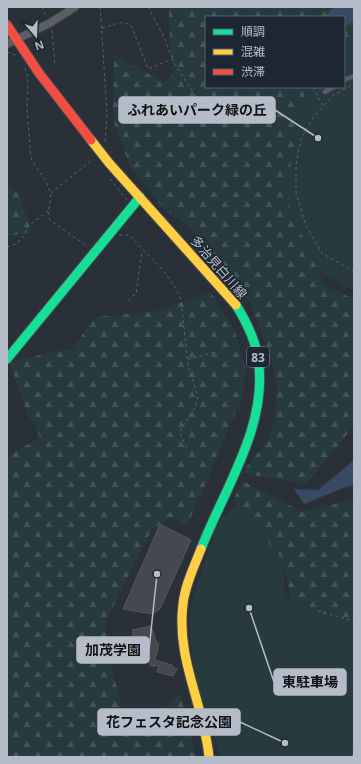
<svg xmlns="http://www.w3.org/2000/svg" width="361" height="764" viewBox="0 0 361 764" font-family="'Open Sans','Noto Sans JP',sans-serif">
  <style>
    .green { fill: #273a3e }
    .forest { fill: url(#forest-firs) }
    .water { fill: #384963 }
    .building { fill: #444950; stroke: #52575f }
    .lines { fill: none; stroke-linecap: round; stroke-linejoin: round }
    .lane-casing { stroke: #484c53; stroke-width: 5.5 }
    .street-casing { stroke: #484c53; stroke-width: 9 }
    .fast-casing { stroke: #484c53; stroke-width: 11 }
    .slow-casing { stroke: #484c53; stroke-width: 11 }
    .jam-casing { stroke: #484c53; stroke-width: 11 }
    .path { stroke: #5d636a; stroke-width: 1; stroke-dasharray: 3 3; stroke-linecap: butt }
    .lane { stroke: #5a5e66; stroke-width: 3.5 }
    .street { stroke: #5a5e66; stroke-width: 7 }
    .fast { stroke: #16e098; stroke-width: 9 }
    .slow { stroke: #ffcf43; stroke-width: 9 }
    .jam { stroke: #f24e42; stroke-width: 9 }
    .labels { text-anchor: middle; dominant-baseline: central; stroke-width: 3; stroke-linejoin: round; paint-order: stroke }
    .shield { fill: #1d2633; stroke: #878f9c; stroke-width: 1 }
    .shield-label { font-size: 12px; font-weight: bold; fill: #b4bcc9 }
    .street-label { font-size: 13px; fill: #b4bcc9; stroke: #1d2633 }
    .leader { fill: none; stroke: #b4bcc9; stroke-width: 1.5 }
    .callout-dot { fill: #b4bcc9; stroke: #1d2633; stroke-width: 1.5 }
    .callout { fill: #b4bcc9; stroke: #b4bcc9; stroke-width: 1.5 }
    .callout-label { font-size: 14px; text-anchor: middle; font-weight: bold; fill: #111 }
  </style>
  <defs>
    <pattern id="forest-firs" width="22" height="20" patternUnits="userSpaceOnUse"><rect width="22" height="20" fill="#273a3e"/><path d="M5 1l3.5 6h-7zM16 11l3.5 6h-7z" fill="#445559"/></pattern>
  </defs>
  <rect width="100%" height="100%" fill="#2a3038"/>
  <path class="green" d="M354 25V291L306 265 277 189 288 87H344V31Z
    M246 495 283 554 285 598 329 602 354 618V757H219L210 714 203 709 195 681 189 620 193 599 217 523Z"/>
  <path class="forest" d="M169 7H354V36L344 42V17H206V87H306V89L300 109 285 196 309 252 326 287 354 299V426L306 484 241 473 268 441 275 416 277 388 271 355 251 306 223 263 192 229 163 208 129 165 113 119 114 55 164 82 173 75 169 26Z
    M7 181 19 195 32 233 7 236Z
    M211 292 235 331 246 369 242 399 227 431 207 482 187 525 170 518 152 529 104 625 115 682 121 698 120 708 124 718 146 731 155 726 159 720 161 712 180 693 196 757H7V457L40 437 27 413 9 361 72 349 95 317 151 312Z
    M243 481 302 512 354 499V626L292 601 283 560 233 500Z"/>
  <path class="water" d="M334 7H354V21L344 27V17H324Z
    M354 460V486H348L304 504 294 489 318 490Z"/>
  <path class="building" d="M160 524 191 540 160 609 152 614 123 609Z
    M151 626 157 644 159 643 155 660 172 665V667L177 669 173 676 157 672 159 666H151L143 652 151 641 135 647 132 630Z"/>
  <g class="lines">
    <defs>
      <path id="lane" d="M344 80 354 76
        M325 92 333 87"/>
      <path id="street" d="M7 44 50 23 75 7"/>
      <path id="fast" d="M7 359 140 197
        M201 549C224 489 269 425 258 358 255 339 246 321 236 305"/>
      <path id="slow" d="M91 140 109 163 236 305
        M201 549C194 567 185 585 183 604 176 660 204 704 209 757"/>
      <path id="jam" d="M7 25 39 73 91 140"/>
    </defs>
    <use href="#lane" class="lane-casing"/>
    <use href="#street" class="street-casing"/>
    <use href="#fast" class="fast-casing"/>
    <use href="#slow" class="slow-casing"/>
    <use href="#jam" class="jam-casing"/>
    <path class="path" d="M42 7 47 17
      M100 7 107 112 105 143
      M148 7 164 37 172 58
      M102 28C112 26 124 18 132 27L148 69 172 59 206 113
      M52 30 55 65
      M7 52 15 55 18 57
      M25 68 28 78 27 109 31 158C36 170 47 178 50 192 52 202 46 211 50 220L88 247
      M313 87 323 106 313 118 301 139 296 165V193L306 226 322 253 354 272
      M324 105 334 95 354 84
      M110 179 127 200
      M51 193 93 159
      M119 235H128L132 238C149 257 172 275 181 300L188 365 198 397 194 409 180 431 181 436 188 450
      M7 247 16 244 25 235 27 227 48 211
      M129 301 131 297 136 294 142 251
      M188 359 216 352
      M318 611 354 621
      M352 757 354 745"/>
    <use href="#lane" class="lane"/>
    <use href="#street" class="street"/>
    <use href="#fast" class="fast"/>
    <use href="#slow" class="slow"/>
    <use href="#jam" class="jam"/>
  </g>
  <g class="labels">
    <rect class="shield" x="247" y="347" width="22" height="20" rx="3"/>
    <g class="shield-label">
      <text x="258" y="357">83</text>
    </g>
    <g class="street-label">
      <text transform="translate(219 267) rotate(49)">多治見白川線</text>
    </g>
  </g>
  <path class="leader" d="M318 138L275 110M157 574L149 650M249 608L274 682M285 743L240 722"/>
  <g class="callout-dot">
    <circle cx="318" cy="138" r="4"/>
    <circle cx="157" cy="574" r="4"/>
    <circle cx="249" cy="608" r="4"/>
    <circle cx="285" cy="743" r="4"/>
  </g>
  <g class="callout">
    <rect x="119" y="97" width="156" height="26" rx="4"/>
    <rect x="77" y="637" width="72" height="26" rx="4"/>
    <rect x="274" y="669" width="72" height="26" rx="4"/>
    <rect x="98" y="709" width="142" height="26" rx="4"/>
  </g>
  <g class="callout-label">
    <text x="197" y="115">ふれあいパーク緑の丘</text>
    <text x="113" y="655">加茂学園</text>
    <text x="310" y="687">東駐車場</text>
    <text x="169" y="727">花フェスタ記念公園</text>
  </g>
  <rect width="361" height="764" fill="none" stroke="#b4bcc9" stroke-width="16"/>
  <rect x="205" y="16" width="140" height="72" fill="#1d2633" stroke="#59626f"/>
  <rect x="213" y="29" width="20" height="6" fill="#16e098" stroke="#59626f"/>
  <text x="241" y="36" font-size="12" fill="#b4bcc9">順調</text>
  <rect x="213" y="49" width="20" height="6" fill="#ffcf43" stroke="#59626f"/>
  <text x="241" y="56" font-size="12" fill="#b4bcc9">混雑</text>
  <rect x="213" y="69" width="20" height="6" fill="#f24e42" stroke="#59626f"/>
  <text x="241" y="76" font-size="12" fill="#b4bcc9">渋滞</text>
  <g transform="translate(36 36) rotate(161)" stroke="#1d2633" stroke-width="3" paint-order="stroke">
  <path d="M0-3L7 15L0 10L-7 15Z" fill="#b4bcc9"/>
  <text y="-6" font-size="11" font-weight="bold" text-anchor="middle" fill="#b4bcc9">N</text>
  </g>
</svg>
